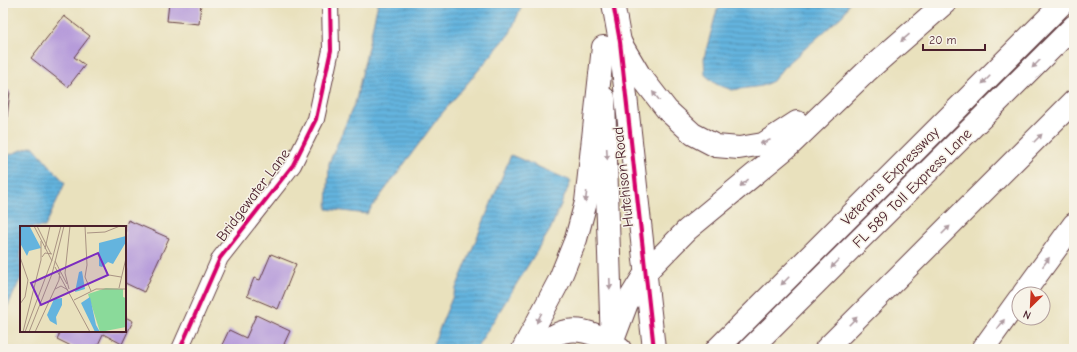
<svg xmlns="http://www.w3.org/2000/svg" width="1077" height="352" viewBox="0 0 1077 352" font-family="'Comic Neue',sans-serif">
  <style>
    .water { fill: url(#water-rules); stroke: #576a84 }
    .building { fill: #b69bda }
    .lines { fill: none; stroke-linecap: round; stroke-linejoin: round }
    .street-casing { stroke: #623c41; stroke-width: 18 }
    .secondary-casing { stroke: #623c41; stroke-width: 24 }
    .highway-casing { stroke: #623c41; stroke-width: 24 }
    .street { stroke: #fff; stroke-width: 16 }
    .secondary { stroke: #fff; stroke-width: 22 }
    .highway { stroke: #fff; stroke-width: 22 }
    .cycleway-casing { stroke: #f7f3e8; stroke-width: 6 }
    .cycleway { stroke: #d6006c; stroke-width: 4 }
    .oneway { fill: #ae9aa0 }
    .labels { text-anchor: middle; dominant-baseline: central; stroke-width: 3; stroke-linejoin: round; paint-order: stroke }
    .street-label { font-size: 15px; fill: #4a1f2b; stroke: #f7f3e8 }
    .inset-road { fill: none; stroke: #a99383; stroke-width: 1 }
    .view { fill: #7b2cbf; fill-opacity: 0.15; stroke: #7b2cbf; stroke-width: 2 }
    .inset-edge { fill: none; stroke: #4a1f2b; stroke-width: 2 }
  </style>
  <defs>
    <pattern id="water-rules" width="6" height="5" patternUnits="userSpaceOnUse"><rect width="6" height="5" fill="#64b4de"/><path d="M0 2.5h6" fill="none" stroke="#5492b4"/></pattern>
  </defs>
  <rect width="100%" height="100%" fill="#f7f3e8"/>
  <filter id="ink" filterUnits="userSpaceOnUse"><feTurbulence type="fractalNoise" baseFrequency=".025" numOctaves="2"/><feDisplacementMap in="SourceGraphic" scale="8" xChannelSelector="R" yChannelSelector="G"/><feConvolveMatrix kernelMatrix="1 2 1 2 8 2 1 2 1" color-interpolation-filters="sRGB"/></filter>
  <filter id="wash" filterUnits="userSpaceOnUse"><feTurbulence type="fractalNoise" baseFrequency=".012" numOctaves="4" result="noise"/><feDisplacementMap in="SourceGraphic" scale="16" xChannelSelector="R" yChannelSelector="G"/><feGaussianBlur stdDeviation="0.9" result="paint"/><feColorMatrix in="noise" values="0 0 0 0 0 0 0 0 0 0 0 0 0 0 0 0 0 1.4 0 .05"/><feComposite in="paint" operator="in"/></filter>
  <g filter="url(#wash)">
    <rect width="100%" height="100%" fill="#e9e1bd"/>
    <path class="water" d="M378 3H523L510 33 438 118 367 214 327 209 329 163 356 100Z
      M728 3H849L843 15 783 68 773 81 762 86 732 90 716 84 705 75 704 58 717 10Z
      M33 146 65 183 45 227H21V278L3 316V157Z
      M511 155 571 181 550 230 476 349H431Z"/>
    <g id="blocks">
      <path class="building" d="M169 3H201L199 24 167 21Z
        M64 16 90 36 74 57 85 65 68 87 31 58Z
        M3 91H10L5 134 3 133Z
        M128 220 169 238 144 292 125 283V227Z
        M271 254 296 264 278 309 247 296 254 278 260 280Z
        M256 315 290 331 284 344 289 347 288 349H220L229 330 246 338Z
        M125 317 133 321 122 344 103 334 96 349H77L57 339 61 331H125Z"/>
    </g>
  </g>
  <g filter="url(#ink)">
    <use href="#blocks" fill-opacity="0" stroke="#623c41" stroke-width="1"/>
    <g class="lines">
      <defs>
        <path id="street" d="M180 349 220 258 293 165 316 119 331 50 330 3"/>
        <path id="secondary" d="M613 3 620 42 654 349
          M604 98 612 346"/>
        <path id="highway" d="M620 42 639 74 667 110 693 134 716 146 739 148 763 144 797 122
          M1023 294 1074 224
          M612 343 627 303 646 272 687 230 790 145 866 72 945 3
          M523 349 559 281 576 239 586 202 603 47
          M536 349C541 345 547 339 553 336 576 323 601 335 620 349
          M717 349 1063 3
          M750 349 1074 26
          M826 349 1074 101
          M983 349 1019 299"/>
      </defs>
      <use href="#street" class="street-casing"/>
      <use href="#secondary" class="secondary-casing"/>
      <use href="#highway" class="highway-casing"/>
      <use href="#street" class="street"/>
      <use href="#secondary" class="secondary"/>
      <use href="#highway" class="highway"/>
      <defs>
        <path id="cycleway" d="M613 3 620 42 654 349
          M180 349 220 258 293 165 316 119 331 50 330 3"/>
      </defs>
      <use href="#cycleway" class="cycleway-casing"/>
      <use href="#cycleway" class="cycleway"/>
    </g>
    <defs><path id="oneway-solid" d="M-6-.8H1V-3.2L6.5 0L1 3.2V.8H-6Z"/></defs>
    <g class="oneway">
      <use href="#oneway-solid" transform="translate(905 38) rotate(139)"/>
      <use href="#oneway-solid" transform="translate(1036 64) rotate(135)"/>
      <use href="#oneway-solid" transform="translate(986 80) rotate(135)"/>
      <use href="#oneway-solid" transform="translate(656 96) rotate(-129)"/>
      <use href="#oneway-solid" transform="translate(1038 138) rotate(-45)"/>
      <use href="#oneway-solid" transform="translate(765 142) rotate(157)"/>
      <use href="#oneway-solid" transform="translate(607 154) rotate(87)"/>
      <use href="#oneway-solid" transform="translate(744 183) rotate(140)"/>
      <use href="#oneway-solid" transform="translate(586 197) rotate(97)"/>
      <use href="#oneway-solid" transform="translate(946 230) rotate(-45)"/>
      <use href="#oneway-solid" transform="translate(1046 262) rotate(-54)"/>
      <use href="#oneway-solid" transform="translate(835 264) rotate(135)"/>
      <use href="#oneway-solid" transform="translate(785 281) rotate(135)"/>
      <use href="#oneway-solid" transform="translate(610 284) rotate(88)"/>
      <use href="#oneway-solid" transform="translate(539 318) rotate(117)"/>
      <use href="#oneway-solid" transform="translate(853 321) rotate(-45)"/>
      <use href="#oneway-solid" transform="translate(1001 324) rotate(-54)"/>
    </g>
  </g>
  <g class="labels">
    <g class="street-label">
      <text transform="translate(890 176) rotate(-45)">Veterans Expressway</text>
      <text transform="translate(623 177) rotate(-96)">Hutchison Road</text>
      <text transform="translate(912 188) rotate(-45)">FL 589 Toll Express Lane</text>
      <text transform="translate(253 195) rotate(-53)">Bridgewater Lane</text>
    </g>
  </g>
  <g transform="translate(20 226)">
    <rect width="106" height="106" fill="#e9e1bd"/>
    <path d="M86 62 103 63V71L106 72V101L80 106 68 68Z" fill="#8ada9a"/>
    <path d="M0 1H10L21 22 9 25 7 30 0 17ZM106 10V16L93 38 88 36 82 41 79 40V17ZM62 45 65 63 55 66 59 46ZM70 71 76 99 80 106H75L61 77ZM42 72V79L36 91 37 99 30 95 27 89 34 73Z" fill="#64b4de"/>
    <path class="inset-road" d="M14 0 32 35M17 0 31 28M65 0 67 39 65 51 71 65M67 7 85 6 100 0M25 23 30 0M0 31 8 54 5 71 0 78M22 31 25 27 32 28M35 35 47 58M35 41 70 106M89 49 101 51M99 62 106 32M35 63 41 60 48 64M49 63 45 47 50 0M54 74 76 63H106M3 106 21 34V15M5 106 32 34 41 0M9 106 32 48 44 0M15 106 39 54 40 45"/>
    <path class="view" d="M78 27 88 49 21 79 11 57Z"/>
    <rect width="106" height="106" class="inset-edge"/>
  </g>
  <rect width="1077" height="352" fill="none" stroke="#f7f3e8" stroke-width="16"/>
  <g transform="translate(1031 306) rotate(204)"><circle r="19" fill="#f7f3e8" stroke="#b29e9c"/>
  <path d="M0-3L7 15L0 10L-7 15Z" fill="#c8321e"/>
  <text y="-6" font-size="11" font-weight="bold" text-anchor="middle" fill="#4a1f2b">N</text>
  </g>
  <path d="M923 44v6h62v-6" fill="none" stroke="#4a1f2b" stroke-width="2"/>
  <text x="929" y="44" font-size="12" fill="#4a1f2b" stroke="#f7f3e8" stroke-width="3" paint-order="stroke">20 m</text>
</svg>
